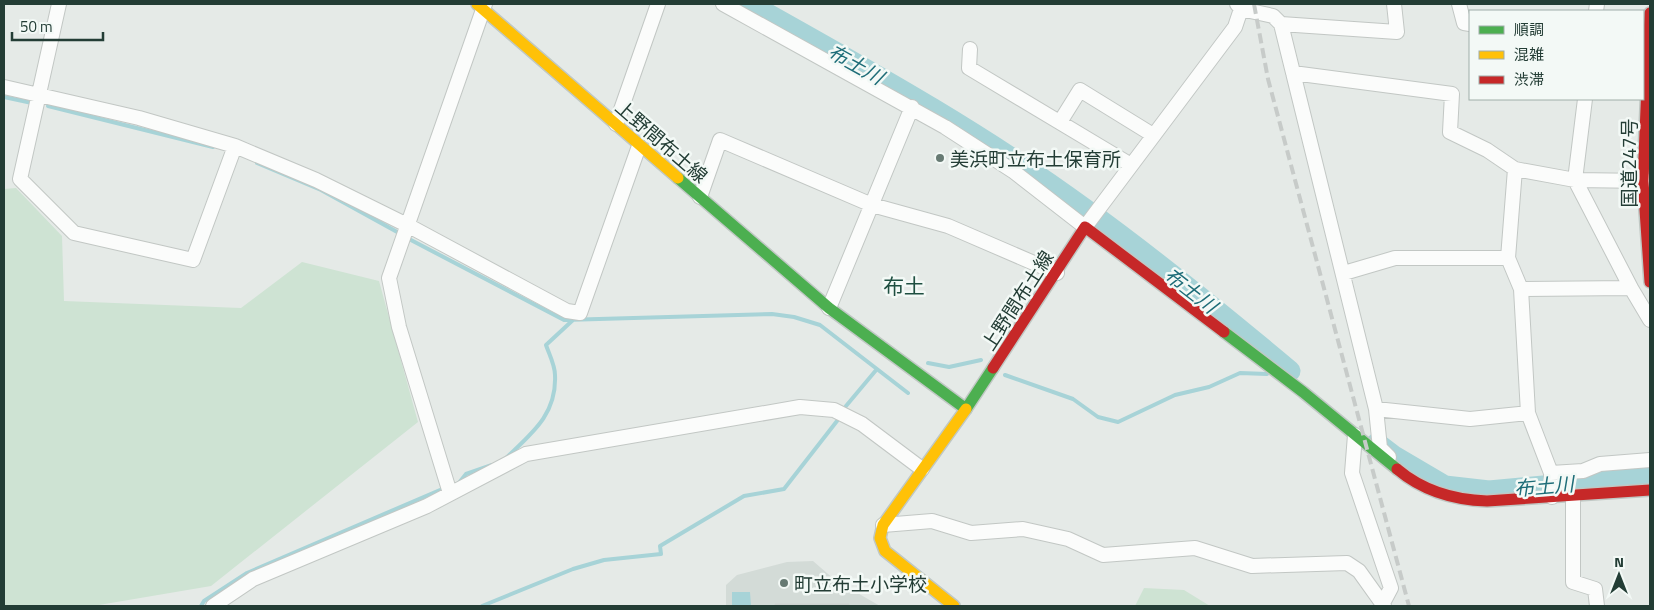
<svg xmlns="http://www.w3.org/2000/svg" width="1654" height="610" viewBox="0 0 1654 610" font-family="'Titillium Web','Noto Sans JP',sans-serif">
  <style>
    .built { fill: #d3dbd7 }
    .green { fill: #cee3d3 }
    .water { fill: #a7d3d7 }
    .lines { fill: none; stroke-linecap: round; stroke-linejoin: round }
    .stream { stroke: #a7d3d7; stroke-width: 4 }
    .river { stroke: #a7d3d7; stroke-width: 21 }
    .building { fill: #ccd1cf; stroke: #ced3d0; filter: url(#shadow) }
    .street-casing { stroke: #c2c7c4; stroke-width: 16 }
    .fast-casing { stroke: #c0c8c4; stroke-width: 14 }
    .slow-casing { stroke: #c0c8c4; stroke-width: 14 }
    .jam-casing { stroke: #c0c8c4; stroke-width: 14 }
    .street { stroke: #fbfcfb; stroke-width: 14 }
    .fast { stroke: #4caf50; stroke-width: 11 }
    .slow { stroke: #ffc107; stroke-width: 11 }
    .jam { stroke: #c62828; stroke-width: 11 }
    .rail { stroke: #c7cbc9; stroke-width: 4; stroke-dasharray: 10 5; stroke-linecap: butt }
    .poi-dot { fill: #677a73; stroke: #f3f9f6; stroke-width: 2 }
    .labels { text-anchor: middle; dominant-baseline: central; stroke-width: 5; stroke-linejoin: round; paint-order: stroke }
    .street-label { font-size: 19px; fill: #233d35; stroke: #f3f9f6 }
    .poi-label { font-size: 19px; fill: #233d35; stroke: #f3f9f6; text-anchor: start }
    .water-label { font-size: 20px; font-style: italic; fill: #1e6d78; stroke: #f3f9f6 }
    .quarter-label { font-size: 21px; fill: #1f4f41; stroke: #f3f9f6 }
  </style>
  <defs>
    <filter id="shadow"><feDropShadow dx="4.5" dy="4.5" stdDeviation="0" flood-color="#0004"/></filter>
  </defs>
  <rect width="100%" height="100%" fill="#e5eae7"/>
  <path class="built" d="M813 561 835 580 880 606H726V585L737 575 787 562Z"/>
  <path class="green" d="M16 188 62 236 64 301 241 308 302 262 379 281 418 422 211 586 93 606H4V189Z
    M1144 588 1184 590 1210 606H1135Z"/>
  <path class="water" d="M732 592H750L751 606H732Z"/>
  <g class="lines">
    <path class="stream" d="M4 97 32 103
      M48 106 213 147
      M257 163 321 190 399 233
      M409 239 564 320 772 314 794 317 820 325 908 393
      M928 363 949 367 981 360
      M1005 375 1073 399 1098 417 1118 422 1175 395 1209 387 1240 373 1267 374
      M846 406 877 369
      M505 459C531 434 557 415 555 375 555 365 549 354 546 345L573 320
      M458 484 466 474 492 465
      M201 606 204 601 247 573 440 490
      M482 606 573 569 604 560 661 554 660 546 744 496 784 489 837 421"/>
    <path class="river" d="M750 4C864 68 979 131 1085 209 1156 260 1223 315 1290 371
      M1377 443 1394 456 1445 486 1489 491 1650 476"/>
  </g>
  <path class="building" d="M775 604H849V606H775Z"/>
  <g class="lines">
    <defs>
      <path id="street" d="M59 4 20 179 74 233 193 260 235 146
        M723 4 945 127 1013 171 1085 227 1235 27 1241 9
        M1237 4 1241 9 1273 16 1281 24 1397 32 1394 4
        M1459 4 1464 23 1470 24
        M1596 11 1597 4
        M1281 24 1376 409 1380 448 1389 457
        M970 49 969 68 1131 165
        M1293 73 1452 94 1450 132 1487 150 1515 169 1575 180 1647 181
        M4 87 139 118 235 146 316 180 409 226 567 311 580 313 639 146
        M1585 99 1575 180 1631 288
        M1060 122 1080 90 1153 135
        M616 124 658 4
        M1515 169 1508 258 1521 289 1528 413 1551 473 1552 497
        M700 197 720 140 872 205 948 226 1057 273
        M1344 273 1395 258H1508
        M1521 289 1631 288 1650 320
        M829 308 912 107
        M1376 409 1470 419 1528 413
        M1355 435 1352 473 1391 588 1383 603
        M1551 473 1583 471 1600 464 1650 460
        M450 493 399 327 389 278 485 4
        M1573 496V582L1595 589 1597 606
        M883 525 932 521 971 533 1023 529 1068 539 1103 555 1195 548 1252 566 1347 563 1359 571 1384 606
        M213 606 253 579 427 506 526 454 800 407 834 410 862 424 922 469"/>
      <path id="fast" d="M678 178 829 308 966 409 993 368
        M1224 332 1303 392 1397 469"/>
      <path id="slow" d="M477 4 678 178
        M954 606 885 551 880 538 883 525 966 409"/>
      <path id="jam" d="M1650 13 1643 181 1650 282
        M993 368 1085 227 1224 332
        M1397 469C1423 491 1454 500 1487 501L1650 490"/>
    </defs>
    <use href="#street" class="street-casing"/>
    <use href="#fast" class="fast-casing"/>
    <use href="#slow" class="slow-casing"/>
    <use href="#jam" class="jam-casing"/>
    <use href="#street" class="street"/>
    <use href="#fast" class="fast"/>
    <use href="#slow" class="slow"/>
    <use href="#jam" class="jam"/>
    <path class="rail" d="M1254 4 1268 79 1409 606"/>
  </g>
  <g class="poi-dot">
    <circle cx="940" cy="158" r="5"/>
    <circle cx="784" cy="583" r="5"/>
  </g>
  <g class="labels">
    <g class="street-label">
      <text transform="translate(662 141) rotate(41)">上野間布土線</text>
      <text transform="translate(1628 163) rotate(-90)">国道247号</text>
      <text transform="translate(1017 300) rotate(-57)">上野間布土線</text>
    </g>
    <g class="poi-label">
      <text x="950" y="158">美浜町立布土保育所</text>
      <text x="794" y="583">町立布土小学校</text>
    </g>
    <g class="water-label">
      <text transform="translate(856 64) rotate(29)">布土川</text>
      <text transform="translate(1191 290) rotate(38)">布土川</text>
      <text transform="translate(1544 486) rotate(-5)">布土川</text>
    </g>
    <g class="quarter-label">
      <text x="904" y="286">布土</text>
    </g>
  </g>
  <rect width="1654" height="610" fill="none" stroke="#233d35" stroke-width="10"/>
  <rect x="1469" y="10" width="175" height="90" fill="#f3f9f6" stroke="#a0aea9"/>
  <rect x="1479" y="26" width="25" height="8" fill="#4caf50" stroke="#a0aea9"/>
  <text x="1514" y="35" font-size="15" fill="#233d35">順調</text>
  <rect x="1479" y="51" width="25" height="8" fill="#ffc107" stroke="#a0aea9"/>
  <text x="1514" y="60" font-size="15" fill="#233d35">混雑</text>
  <rect x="1479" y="76" width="25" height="8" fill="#c62828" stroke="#a0aea9"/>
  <text x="1514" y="85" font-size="15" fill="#233d35">渋滞</text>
  <g transform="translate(1619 575)" stroke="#f3f9f6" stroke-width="4" paint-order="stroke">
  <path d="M0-4L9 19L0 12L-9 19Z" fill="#233d35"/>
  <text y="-8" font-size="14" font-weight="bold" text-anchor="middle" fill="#233d35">N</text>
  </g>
  <path d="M12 32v8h91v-8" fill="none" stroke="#233d35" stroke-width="2.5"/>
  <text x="20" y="32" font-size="15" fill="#233d35" stroke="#f3f9f6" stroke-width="4" paint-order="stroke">50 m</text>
</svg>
